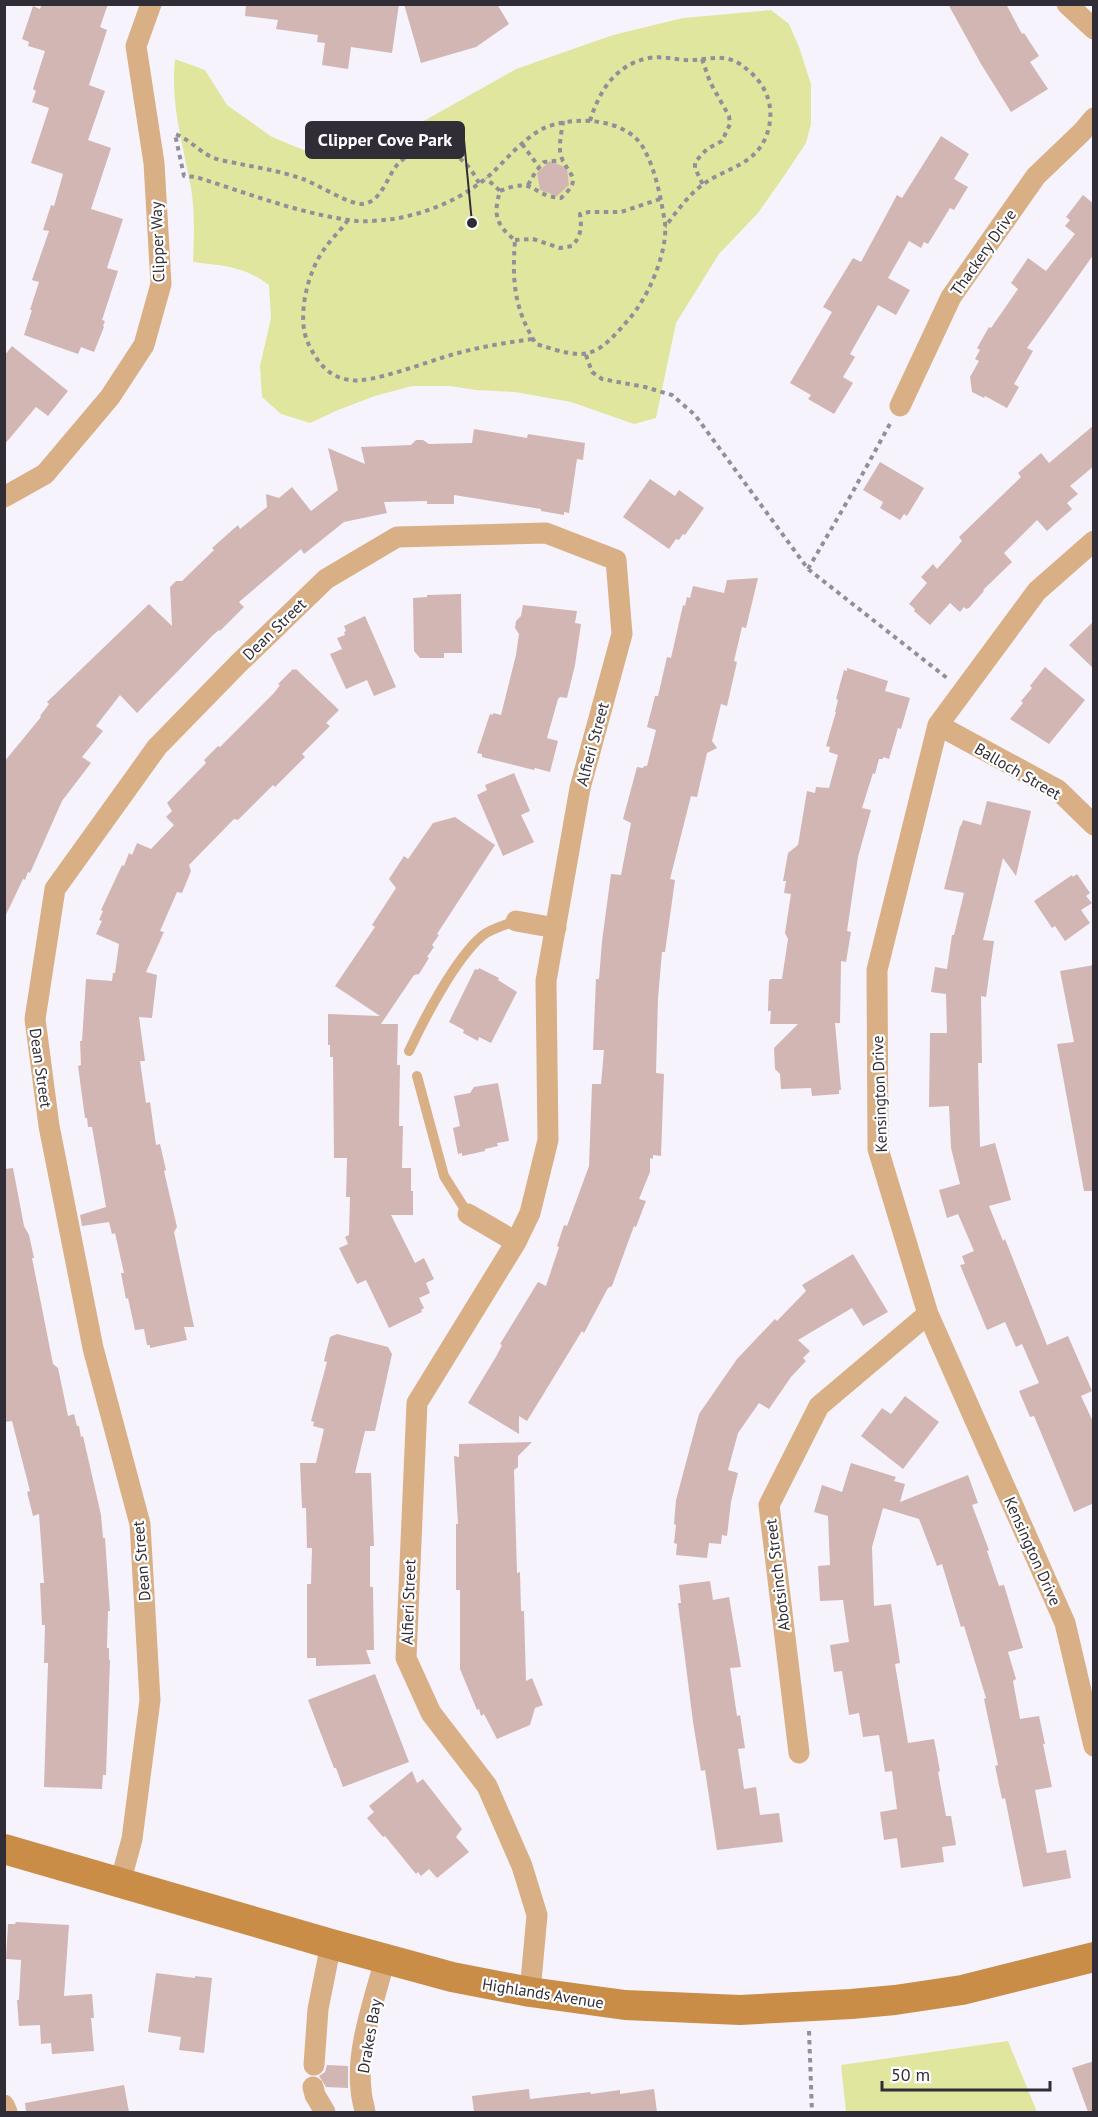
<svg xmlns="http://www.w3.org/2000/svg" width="1098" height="2117" viewBox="0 0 1098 2117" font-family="'PT Sans',sans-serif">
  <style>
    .green { fill: #e1e69f }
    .building { fill: #d2b6b3 }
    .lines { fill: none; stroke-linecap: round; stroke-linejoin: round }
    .path { stroke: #938f98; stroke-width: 4; stroke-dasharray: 4.5 4.5; stroke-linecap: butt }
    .lane { stroke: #d9b085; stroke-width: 10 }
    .street { stroke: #d9b085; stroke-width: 21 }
    .secondary { stroke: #c98d48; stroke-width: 30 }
    .labels { text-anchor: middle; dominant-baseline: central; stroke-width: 4.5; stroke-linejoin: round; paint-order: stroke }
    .street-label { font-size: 16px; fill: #312d36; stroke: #fff }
    .leader { fill: none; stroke: #312d36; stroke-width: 2 }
    .callout-dot { fill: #312d36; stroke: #fff; stroke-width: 2 }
    .callout { fill: #312d36; stroke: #312d36; stroke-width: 2 }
    .callout-label { font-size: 18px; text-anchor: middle; font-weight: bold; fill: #fff }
  </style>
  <rect width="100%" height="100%" fill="#f7f3fc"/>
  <path class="green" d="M771 10 789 24 799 47 811 84V124L806 143 782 179 758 213 719 254 676 323 656 418 634 424 571 402 515 392 476 390 450 386H412L375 396 338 410 310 423 281 414 262 397 260 366 271 318 269 285C243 266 225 266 193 262 194 237 195 212 191 188 183 144 170 104 175 59L205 70 227 105 272 137 311 153 381 145 516 69 613 35 683 18Z
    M1008 2041 1037 2112H846L841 2065Z"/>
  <path class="building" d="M42 4H108L100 27 107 30 89 85 105 91 88 140 111 148 91 209 123 219 107 268 118 271 102 320 105 321 103 326 104 327 94 352 81 347 78 354 24 335 32 310H30L39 282 32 280 49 231 43 230 51 205 54 206 63 174 31 163 49 108 32 102 36 91 33 89 45 51 28 46 29 42 22 39 33 6 40 9Z
    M246 4H399L392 53 351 47 348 69 322 65 325 43 317 42 318 35 276 29 278 20 245 16Z
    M404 4H497L509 24 476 47 421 63Z
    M948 4H1006L1022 34 1024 33 1039 56 1030 62 1048 89 1011 112 981 64Z
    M941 136 969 154 954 179 968 187 954 210 950 208 928 244 924 242 921 248 909 241 888 278 910 290 896 315 878 305 850 354 855 357 843 377 853 383 834 414 808 399 811 395 790 383 832 312 823 307 853 258 861 262 897 195 902 198Z
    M550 161 567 168 569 185 557 196 540 190 537 173Z
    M1083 195 1094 204V254L1027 348 1033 351 1014 384 1019 387 1007 408 985 396 984 398 972 392 970 377 979 361 975 359 980 350 977 348 989 327 991 328 1018 289 1011 283 1028 258 1046 271 1075 234 1065 226 1070 220 1066 217Z
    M12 346 68 391 48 416 36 407 4 445V356Z
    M1094 425V466L1070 486 1078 494 1067 503 1072 509 1047 531 1037 520 1004 553 1012 562 983 590 984 591 969 608 966 609 964 607 960 612 950 603 930 625 914 611 915 609 909 604 927 583 921 577 933 564 937 569 962 541 959 537 1021 477 1018 473 1041 453 1049 463Z
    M474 429 527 438 528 434 585 443 583 460 577 459 569 513 564 512V515L541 511V509L454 495V504H427V501L384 502 387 513 344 522 304 554 301 549 239 602 244 607 220 631 219 630 213 635 137 713 120 695 96 726 103 731 82 757 91 763 62 801 30 873 28 872 25 880 23 879 4 919V762L41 717 40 716 49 704 47 702 149 604 172 626 170 587 176 581H182L214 550 212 548 238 525 240 529 267 507 266 494 279 498 292 487 311 511 338 490 328 448 365 464 361 447 411 445 416 440H423L429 444 472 443Z
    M880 462 924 488 907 516 904 514 900 520 880 508 883 502 863 490Z
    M650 479 675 496 679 490 704 508 685 535 683 534 679 540 676 539 669 549 623 517Z
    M758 578 746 628 742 627 734 661 737 662 727 706 721 704 712 741 717 748 707 753 697 797 691 796 670 879 675 880 665 952H662L658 998 656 1073 664 1074 661 1156 653 1155V1159L650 1158V1172L639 1199 646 1201 636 1227 634 1226 612 1286 608 1288 584 1333 582 1331 527 1421 519 1416V1434L468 1403 497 1355 502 1345 500 1344 538 1282 546 1286 559 1247 557 1246 564 1225 567 1226 589 1166 592 1084H601L604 1050H593L596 979H599L602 941 611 874 621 875 631 823 623 819 637 767 643 768 644 766H647L656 730 647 727 655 696H658L667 657 671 658 683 605 685 606 687 597 690 598 693 586 724 593 727 580Z
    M461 594 462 653H444V658H420L414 651 413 598 427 597V595Z
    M523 605 577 611 575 623 581 624 575 665 567 698 560 697 558 699 547 738 558 741 550 772 535 768 534 770 482 757V754L477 753 490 714 493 715V713L501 715 516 655 519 634 515 628 516 621 521 616Z
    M365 616 396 687 374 696 367 680 346 689 330 654 342 649 337 638 345 635 344 632 346 631 344 626Z
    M1094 621V669L1069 645Z
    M1045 667 1085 700 1049 744 1010 719 1023 703 1021 701 1032 688 1030 686Z
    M847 668 888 681 885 691 910 698 901 729 898 728 889 759 883 757V759H879L875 774 873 773 862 808 871 810 858 857 847 931 851 932 846 962 841 961 840 1023H835L841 1090H839V1094L812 1096 811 1088 781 1089 780 1074 775 1069 774 1048 798 1024H770L771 1011H768L769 981 771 979H782L788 939 785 933 791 894 784 893 786 881H783L788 853 798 845 807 791 815 793 816 787 829 788 838 755 829 752 830 747 826 746 836 712H835L838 700 836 699 844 670 847 671Z
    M293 669 294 670 296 669 339 710 326 723 330 726 302 754 305 757 275 787 273 785 238 820 234 819 189 865 191 871 182 893 177 892 160 931 164 932 146 972 157 975 152 1018 139 1017 145 1061H140L146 1103 150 1102 156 1145 160 1144 166 1170 164 1171 177 1227 174 1232 194 1327H184L187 1340 150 1348V1345H147L144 1329 135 1330 128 1298 126 1299 121 1273H124L115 1233 112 1234 109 1222 82 1226 80 1215 106 1207 92 1127H88L87 1118H85L78 1066 81 1065 80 1041H82L86 979 112 981 113 973H115L119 944 96 934 102 921 99 920 103 911 101 910 122 865 124 866 129 853 132 855 137 843 151 849 174 825 166 817 172 811 167 803 206 763 204 760 218 746 220 747 274 693 280 685 278 684Z
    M514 773 530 811 521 815 534 842 503 856 477 795 487 790 485 785Z
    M987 801 1031 811 1016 876 1003 858 983 940 994 941 986 997 981 996 982 1063H978L980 1147 995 1143 1011 1200 989 1206 1003 1241 1005 1239 1047 1345 1068 1336 1092 1391 1081 1396 1094 1424V1503L1074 1512 1034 1416 1030 1417 1019 1391 1039 1383 1022 1344 1016 1347 1005 1322 987 1330 960 1265 965 1264 962 1256 974 1251 958 1214 947 1218 939 1190 960 1184 951 1148 949 1106 929 1107 930 1033H947L946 994 931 992 935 967 947 969 952 935H954L964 893 944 889 960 826H961L963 820 981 825Z
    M455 817 495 845 437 934 439 935 432 945 434 947 427 957 429 958 419 974 414 975 381 1024H398L397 1065H400L399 1126H403L402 1168H411V1191H413V1215H391L415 1263 424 1258 434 1279 426 1283 430 1293 419 1298 424 1308 421 1310 422 1312 389 1328 366 1280 357 1284 339 1248 348 1244 345 1237 349 1235 350 1197H346L347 1158H334L333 1057H330V1045H328V1014L380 1016 335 986 375 927 372 925 396 888 389 879 404 856 408 859 433 823Z
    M1077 874 1090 893 1086 896 1092 903 1081 910 1090 923 1065 941 1055 926 1052 928 1034 901 1072 875 1073 877Z
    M1094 965V1191H1084L1057 1044 1074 1042 1060 971Z
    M479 968 499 978 498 980 517 992 491 1043 479 1037 478 1041 463 1033 464 1030 449 1022 475 969 478 970Z
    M498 1083 509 1141 497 1143 498 1146 485 1149V1151L462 1156V1153L458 1154 453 1128 460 1126 454 1096 470 1093 474 1087Z
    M13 1168 24 1226 29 1235 34 1258H32L53 1364 58 1368 68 1416 74 1414 77 1426H79L81 1437 83 1436 101 1515 103 1538H105L110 1611H108L107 1648H109V1660H110L106 1775H103L102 1789 44 1787 48 1663H44L45 1625H42L40 1583H44L39 1514 33 1516 27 1492 30 1491 12 1421 4 1422V1169Z
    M853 1254 888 1312 863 1326 852 1308 798 1340 810 1351 803 1358 806 1361 791 1377 769 1409 759 1403 738 1433 728 1470 738 1473 731 1502 727 1536 722 1535 721 1544 709 1543 707 1558 676 1555 677 1544 674 1543 676 1525 674 1524 676 1500 699 1414 737 1359 775 1319 777 1321 806 1291 802 1285Z
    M337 1334 388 1347 392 1354 375 1431H365L355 1473H371L374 1546H370V1587H373L374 1650H366L371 1664 316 1666V1658H307V1584H311L312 1548H307L306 1508H302L300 1463H316L324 1429 313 1426 314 1422 311 1421 327 1362 324 1361 330 1337Z
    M905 1396 939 1422 903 1469 861 1436 882 1408 891 1414Z
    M532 1442 518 1456V1467L514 1470 517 1573 520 1572 521 1611H524L526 1681 532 1678 543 1705 535 1708 530 1725 497 1739 484 1714 481 1716 479 1709 477 1710 460 1669V1590H456V1524H458L454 1456 459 1457V1444Z
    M851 1463 896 1477 894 1481 905 1484 900 1502 968 1475 978 1503 972 1505 989 1550 987 1551 999 1586 1004 1585 1023 1648 1008 1652 1016 1679 1013 1681 1020 1719 1039 1716 1045 1744H1043L1052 1787 1035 1790 1047 1853 1066 1850 1071 1878 1023 1887 1005 1798 1002 1799 995 1766 998 1765 984 1699 986 1698 964 1626 961 1627 942 1564 937 1566 919 1519 883 1508 872 1547 874 1606 891 1604 900 1663 895 1664 908 1743 934 1739 940 1771 938 1772 946 1816H951L956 1845 942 1847 944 1862 901 1868 897 1838 884 1840 880 1812 897 1809 892 1771 885 1772 879 1735 863 1737 859 1713 849 1715 842 1671 834 1672 830 1645 849 1642 843 1600 820 1601 818 1566 830 1565 828 1516 814 1512 822 1485 842 1492Z
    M710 1581 713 1600 729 1597 737 1643 741 1667 730 1668 737 1716 740 1715 745 1748 738 1749 744 1789 756 1787 760 1815 779 1813 783 1842 717 1850 705 1770 701 1771 693 1722 678 1603H681L679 1585Z
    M375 1674 409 1762 343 1787 336 1768H334L308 1700Z
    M412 1771 417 1783 423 1779 462 1829 456 1837 469 1852 437 1878 429 1869 421 1876 418 1872 416 1874 385 1836 383 1837 367 1818 374 1812 369 1806Z
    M16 1922 69 1925 64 1996 92 1994 94 2018H91L94 2051 52 2054 51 2043 41 2044 40 2025 19 2026 17 2000H19L21 1960 6 1959 8 1924H15Z
    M156 1973 195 1978V1976L212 1978 204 2053 179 2050 181 2037 148 2032Z
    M1094 2061V2112H1088L1072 2068Z
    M327 2065 348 2066V2088L326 2087 319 2076 325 2072Z
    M124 2085 129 2112H26L25 2103Z
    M529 2089 530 2099 590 2092 591 2094 620 2090V2094L654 2089 657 2112H474L472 2096Z"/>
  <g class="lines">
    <path class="path" d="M702 59 710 82 729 116 730 124 722 141 707 149 695 162V168L703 185
      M590 121C599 91 616 64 649 58 662 56 673 59 685 60 697 61 710 57 722 58 734 59 741 64 750 72 771 90 776 116 764 141 752 165 725 169 705 183 689 194 677 211 665 227
      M522 144 539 167
      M479 183C474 174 468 164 459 158 440 145 413 147 397 165 387 177 381 203 362 204 348 204 317 184 303 179 283 172 261 168 240 164 232 162 222 161 214 158 199 152 191 140 175 134L184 176 196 177C247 193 303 215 357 221 368 222 382 220 393 219 429 213 464 198 491 174 507 159 522 140 542 129 571 115 627 117 644 149 656 171 661 199 665 223 668 252 648 298 629 319 594 360 587 360 536 344 514 308 512 282 515 240 496 225 493 215 500 191L486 178
      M528 185 536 171 544 162 563 160
      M500 191C537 176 530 196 561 198 584 177 568 176 561 156 558 146 562 131 563 121
      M348 220C341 230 332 238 325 248 308 270 296 317 308 343 317 362 328 377 350 380 371 384 429 361 451 355 478 347 505 343 532 339
      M515 240 533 239 560 248 572 246C581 236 582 228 580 214L589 212H621L660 199
      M586 355 592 372 602 379 645 387 672 395 695 415 808 569 947 678
      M808 569 851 495 891 422
      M809 2031 812 2112"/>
    <path class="lane" d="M409 1051C424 1019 455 959 482 936 490 929 505 925 516 921
      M417 1076 444 1176 468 1214"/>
    <path class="street" d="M1067 4 1094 29
      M900 406 951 297 1036 176 1082 132 1094 118
      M4 497 45 474 110 397 144 345 161 284 154 163 136 46 151 4
      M1094 541 1037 591 938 725 877 970 878 1149 928 1314 1065 1623 1094 1746
      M938 725 1058 790 1094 825
      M516 921 556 928
      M468 1214 516 1242
      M799 1753 769 1505 819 1406 928 1314
      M120 1883 132 1839 150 1700 140 1524 93 1348 49 1126 35 1019 55 889 157 747 238 664 326 579 397 537 546 533 616 560 622 634 580 788 546 981 548 1140 530 1213 516 1242 417 1403 406 1658 431 1713 487 1786 522 1866 537 1915 530 1992
      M314 2065 318 2009 331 1944
      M313 2087 315 2095 325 2112
      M4 2105 7 2112
      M365 2112C364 2105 361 2097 361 2089 356 2049 375 1998 385 1959"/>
    <path class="secondary" d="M4 1849 331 1944 452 1977 530 1992 625 2005 740 2010 851 2004 895 2000 962 1990 1094 1957"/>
  </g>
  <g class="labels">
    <g class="street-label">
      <text transform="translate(157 242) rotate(-92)">Clipper Way</text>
      <text transform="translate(983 252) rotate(-55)">Thackery Drive</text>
      <text transform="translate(274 629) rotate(-44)">Dean Street</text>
      <text transform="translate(592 744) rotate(-75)">Alfieri Street</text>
      <text transform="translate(1018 771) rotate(30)">Balloch Street</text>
      <text transform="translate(41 1068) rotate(82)">Dean Street</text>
      <text transform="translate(879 1094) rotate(-92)">Kensington Drive</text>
      <text transform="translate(1033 1551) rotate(66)">Kensington Drive</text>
      <text transform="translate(141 1561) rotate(-95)">Dean Street</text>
      <text transform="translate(777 1575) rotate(-97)">Abotsinch Street</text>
      <text transform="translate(408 1602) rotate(-88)">Alfieri Street</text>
      <text transform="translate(543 1993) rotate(9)">Highlands Avenue</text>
      <text transform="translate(369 2036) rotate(-80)">Drakes Bay</text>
    </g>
  </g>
  <path class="leader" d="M472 223L464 140"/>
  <circle class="callout-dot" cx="472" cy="223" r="6"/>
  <rect class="callout" x="306" y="122" width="158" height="36" rx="6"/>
  <g class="callout-label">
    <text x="385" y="146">Clipper Cove Park</text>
  </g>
  <rect width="1098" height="2117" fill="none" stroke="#312d36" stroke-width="12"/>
  <path d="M882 2081v9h168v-9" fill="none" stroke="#312d36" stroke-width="3"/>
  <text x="891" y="2081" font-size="18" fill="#312d36" stroke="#ffffff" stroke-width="4.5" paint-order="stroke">50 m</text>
</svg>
